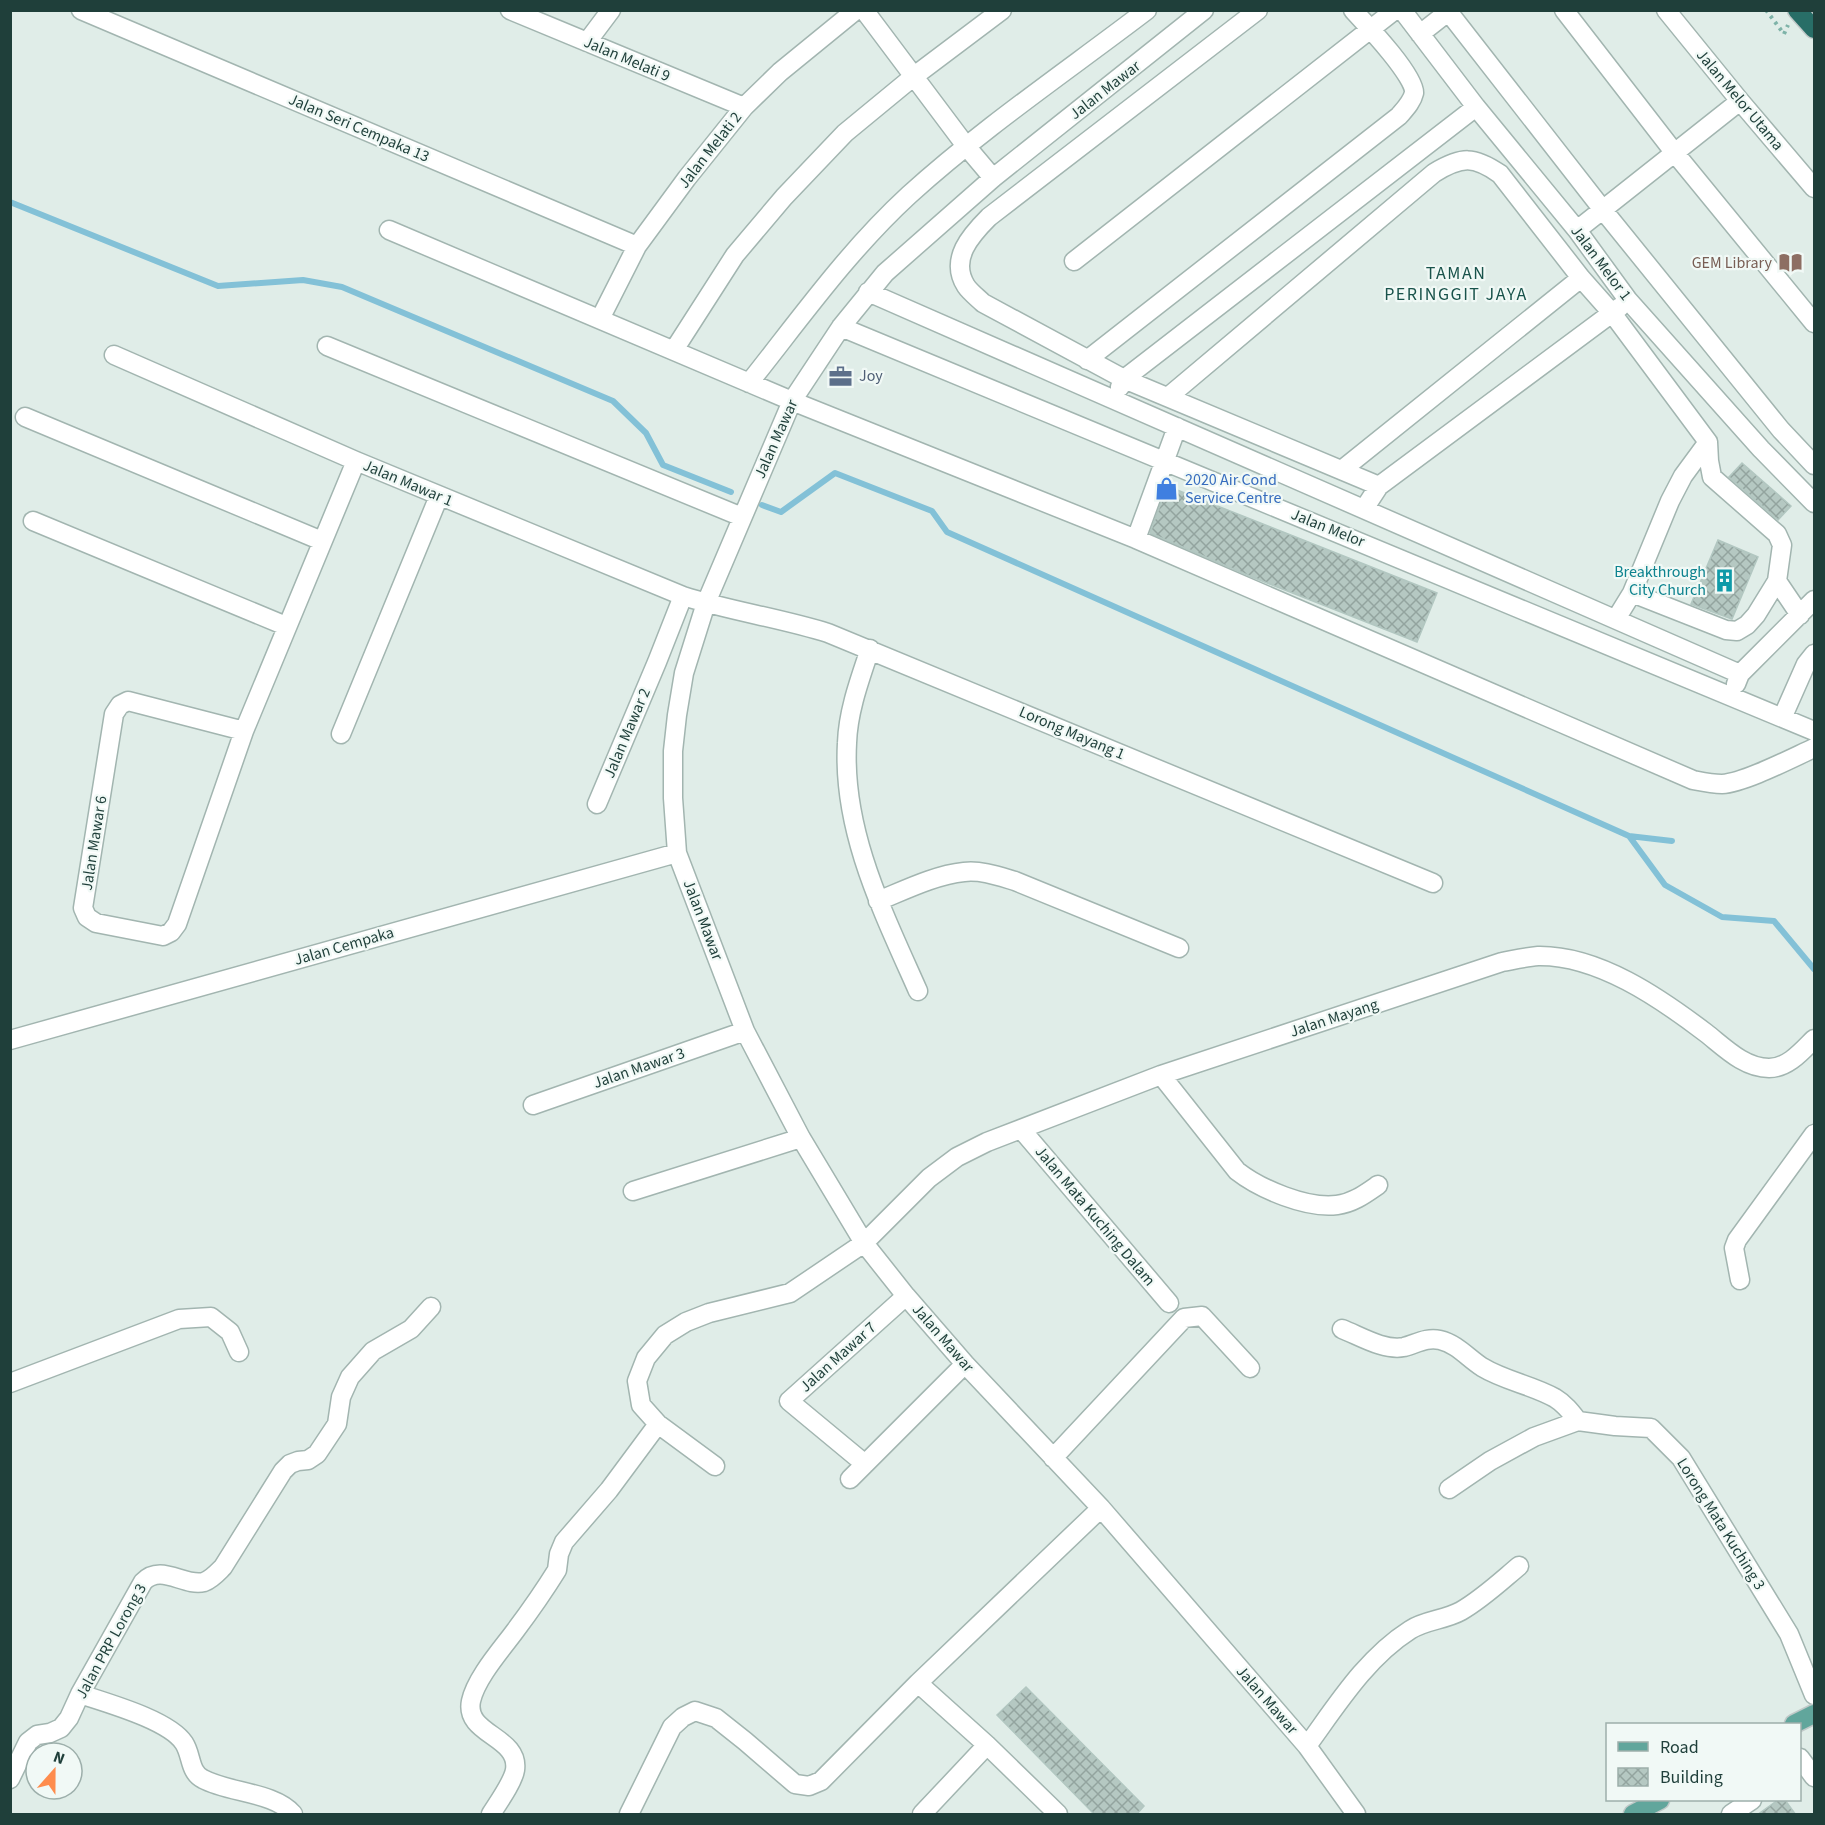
<svg xmlns="http://www.w3.org/2000/svg" width="1825" height="1825" viewBox="0 0 1825 1825" font-family="'Source Sans 3',sans-serif">
  <style>
    .lines { fill: none; stroke-linecap: round; stroke-linejoin: round }
    .stream { stroke: #83c1d7; stroke-width: 6 }
    .building { fill: url(#building-cross-hatch); stroke: #b2c7c1; stroke-width: 1.5 }
    .minor-casing { stroke: #a2b5b0; stroke-width: 21 }
    .major-casing { stroke: #c0c9c8; stroke-width: 21 }
    .highway-casing { stroke: #c0c9c8; stroke-width: 21 }
    .path { stroke: #7eb3a8; stroke-width: 4; stroke-dasharray: 3 4.5; stroke-linecap: butt }
    .minor { stroke: #fff; stroke-width: 18 }
    .major { stroke: #61a69c; stroke-width: 18 }
    .highway { stroke: #286e67; stroke-width: 18 }
    .labels { text-anchor: middle; dominant-baseline: central; stroke-width: 4.5; stroke-linejoin: round; paint-order: stroke }
    .street-label { font-size: 16px; fill: #1f3f3a; stroke: #f1f9f6 }
    .education-label { font-size: 16px; fill: #785e54; stroke: #f1f9f6; text-anchor: end }
    .service-label { font-size: 16px; fill: #4e5e75; stroke: #f1f9f6; text-anchor: start }
    .shop-label { font-size: 16px; fill: #366cbe; stroke: #f1f9f6; text-anchor: start }
    .culture-label { font-size: 16px; fill: #0d838f; stroke: #f1f9f6; text-anchor: end }
    .neighbourhood-label { font-size: 18px; letter-spacing: 1.5px; fill: #19534b; stroke: #f1f9f6 }
  </style>
  <defs>
    <pattern id="building-cross-hatch" width="8" height="8" patternUnits="userSpaceOnUse" patternTransform="scale(1.5)"><rect width="8" height="8" fill="#b5c8c2"/><path d="M0 0l8 8M0 8l8-8" fill="none" stroke="#93a49f"/></pattern>
  </defs>
  <rect width="100%" height="100%" fill="#e0ede8"/>
  <g class="lines">
    <path class="stream" d="M10 202 218 286 303 280 342 287 613 401 646 433 663 465 731 492
      M762 505 781 512 835 473 932 511 947 532 1629 836 1665 885 1722 917 1774 921 1814 969
      M1629 836 1672 841"/>
  </g>
  <path class="building" d="M1742 463 1791 506 1778 520 1729 477Z
    M1167 486 1437 593 1417 642 1252 577 1150 533Z
    M1718 540 1758 557 1732 619 1691 604Z
    M1026 1687 1144 1806 1136 1815H1095L997 1715Z
    M1778 1800H1785L1796 1815H1757Z"/>
  <g class="lines">
    <defs>
      <path id="minor" d="M81 10 637 246
        M510 10 744 107
        M864 10 966 146 993 178
        M1204 10 993 178 885 273 841 327 792 401 706 603 684 673 677 715 673 751V798L677 853 745 1031 801 1138 864 1243 906 1296 965 1364 1101 1508 1307 1746 1356 1814
        M1258 10 989 217C971 235 949 259 966 286 970 292 978 298 983 303L1124 379 1379 486
        M1402 10 1476 107 1577 230 1628 300 1761 449 1814 503
        M1447 10 1603 210 1781 430 1814 465
        M1564 10 1674 152 1814 323
        M1666 10 1740 101 1814 188
        M1420 34 1448 12
        M587 42 611 10
        M389 230 792 401 1136 539 1693 780C1703 782 1712 784 1722 784 1744 783 1792 758 1814 748
        M1577 230 1740 101
        M1074 261 1395 10
        M868 292 1740 674
        M600 319 637 246 687 178 744 107 780 72 856 10
        M841 327 1814 731
        M327 346 742 517
        M674 350 735 255 784 197 845 133 913 77 1002 10
        M114 355 356 461 683 596C730 611 780 618 828 633L1433 883
        M1087 360 1399 116C1405 109 1412 102 1414 93 1416 77 1366 24 1353 10
        M749 383C800 319 848 251 909 195 983 128 1067 71 1147 10
        M1120 387 1124 379 1476 107
        M1168 397 1434 173C1462 156 1474 156 1500 174L1581 278 1612 313 1708 442 1709 461 1712 477 1777 534 1782 545 1777 581 1756 615 1747 625 1737 631 1726 630 1632 593
        M25 417 322 541
        M1343 469 1581 278
        M1364 509 1379 486 1620 307
        M33 521 286 626
        M1136 539 1177 427
        M1777 581 1800 615
        M1616 619 1632 593 1670 501 1683 476 1708 442
        M870 649C860 679 848 711 847 743 842 831 883 912 918 991
        M1736 684 1740 674 1814 600
        M1783 716 1806 664 1814 654
        M244 731 128 701 120 705 114 714 83 908 87 917 96 923 163 936 171 932 177 924 244 731 356 461
        M341 734 439 496
        M597 804 657 662 683 596
        M878 901C905 890 935 875 964 872 981 870 998 876 1015 881L1179 948
        M10 1040 677 853
        M1161 1075 1237 1171C1260 1189 1307 1209 1337 1205 1353 1203 1365 1194 1378 1185
        M533 1105 745 1031
        M1021 1129 1169 1303
        M633 1191 801 1138
        M1740 1280 1734 1248 1737 1240 1814 1134
        M1342 1329C1360 1336 1384 1351 1404 1347 1416 1344 1426 1337 1440 1340 1457 1344 1468 1358 1482 1367 1505 1381 1532 1385 1555 1398 1565 1404 1571 1412 1578 1421
        M10 1383 179 1319 211 1317 230 1332 239 1352
        M1053 1458 1184 1318 1202 1316 1250 1368
        M865 1464 789 1401 906 1296
        M715 1466 658 1424 641 1405 637 1381 646 1358 665 1335 686 1322 709 1313 790 1293 864 1243 929 1178 957 1157 987 1142 1161 1075 1502 962C1513 960 1526 957 1538 956 1598 955 1660 998 1706 1033 1724 1047 1744 1068 1769 1068 1788 1068 1802 1051 1814 1039
        M850 1479 965 1364
        M1449 1489 1490 1461 1534 1437 1578 1421 1615 1426 1651 1428 1681 1458 1789 1634 1814 1695
        M918 1683 987 1745 1058 1814
        M80 1694C107 1703 169 1720 184 1743 192 1755 189 1772 203 1779 229 1793 274 1792 293 1814
        M1307 1746C1337 1705 1366 1658 1410 1630 1425 1620 1445 1620 1461 1611 1482 1599 1500 1582 1519 1566
        M1800 1758 1814 1777
        M10 1779 28 1742 37 1735 50 1733 61 1728 69 1718 80 1694 143 1582C161 1563 184 1587 204 1582 212 1579 217 1573 223 1567L283 1471 290 1464 298 1461 308 1460 317 1454 337 1424 341 1397 350 1377 373 1351 411 1329 431 1307
        M491 1814C498 1803 513 1782 515 1770 520 1736 464 1735 471 1701 476 1678 501 1650 515 1631 530 1611 544 1591 557 1570L559 1554 564 1542 609 1490 658 1424
        M629 1814 672 1727 683 1717 695 1711 716 1718 745 1741 795 1784 809 1786 821 1781 918 1683 1101 1508
        M922 1814 987 1745
        M1731 1814 1752 1800"/>
      <path id="major" d="M1794 1724 1814 1714
        M1633 1814 1660 1800"/>
      <path id="highway" d="M1797 10 1814 29"/>
    </defs>
    <use href="#minor" class="minor-casing"/>
    <use href="#major" class="major-casing"/>
    <use href="#highway" class="highway-casing"/>
    <path class="path" d="M1766 10 1784 34 1788 25"/>
    <use href="#minor" class="minor"/>
    <use href="#major" class="major"/>
    <use href="#highway" class="highway"/>
  </g>
  <defs>
    <symbol id="library-bare" viewBox="-9 -9 18 18"><path d="M-6-4Q-3-5.5-.7-3.5V5Q-3 3-6 4ZM6-4Q3-5.5 .7-3.5V5Q3 3 6 4Z" fill="#8d6e63" stroke="#f1f9f6" stroke-width="2.5" paint-order="stroke"/></symbol>
    <symbol id="office-bare" viewBox="-9 -9 18 18"><path d="M-6-3h4V-5.5h4V-3h4V5H-6ZM-1-4.5V-3h2v-1.5ZM-6 0V1H6V0Z" fill="#5c6f8a" stroke="#f1f9f6" stroke-width="2.5" paint-order="stroke"/></symbol>
    <symbol id="shop-bare" viewBox="-9 -9 18 18"><path d="M-5-2.5h2.3a2.7 3.5 0 0 1 5.4 0H5L5.5 6h-11ZM-1.5-2.5h3a1.5 2.3 0 0 0-3 0Z" fill="#3f7fe0" stroke="#f1f9f6" stroke-width="2.5" paint-order="stroke"/></symbol>
    <symbol id="building-bare" viewBox="-9 -9 18 18"><path d="M-4-6H4V6H1V3H-1V6H-4ZM-2.5-4.3h1.7v1.8h-1.7ZM.8-4.3h1.7v1.8H.8ZM-2.5-1h1.7V.8h-1.7ZM.8-1h1.7V.8H.8Z" fill="#0f9aa8" stroke="#f1f9f6" stroke-width="2.5" paint-order="stroke"/></symbol>
  </defs>
  <g fill-rule="evenodd">
    <use href="#library-bare" x="1774" y="246" width="33" height="33"/>
    <use href="#office-bare" x="824" y="360" width="33" height="33"/>
    <use href="#shop-bare" x="1150" y="472" width="33" height="33"/>
    <use href="#building-bare" x="1708" y="564" width="33" height="33"/>
  </g>
  <g class="labels">
    <g class="street-label">
      <text transform="translate(627 59) rotate(23)">Jalan Melati 9</text>
      <text transform="translate(1105 90) rotate(-38)">Jalan Mawar</text>
      <text transform="translate(1740 100) rotate(50)">Jalan Melor Utama</text>
      <text transform="translate(359 128) rotate(23)">Jalan Seri Cempaka 13</text>
      <text transform="translate(710 150) rotate(-52)">Jalan Melati 2</text>
      <text transform="translate(1601 263) rotate(53)">Jalan Melor 1</text>
      <text transform="translate(776 439) rotate(-66)">Jalan Mawar</text>
      <text transform="translate(408 483) rotate(23)">Jalan Mawar 1</text>
      <text transform="translate(1328 528) rotate(22)">Jalan Melor</text>
      <text transform="translate(627 733) rotate(-67)">Jalan Mawar 2</text>
      <text transform="translate(1072 733) rotate(23)">Lorong Mayang 1</text>
      <text transform="translate(94 843) rotate(-81)">Jalan Mawar 6</text>
      <text transform="translate(703 920) rotate(69)">Jalan Mawar</text>
      <text transform="translate(344 946) rotate(-16)">Jalan Cempaka</text>
      <text transform="translate(1334 1018) rotate(-18)">Jalan Mayang</text>
      <text transform="translate(639 1068) rotate(-19)">Jalan Mawar 3</text>
      <text transform="translate(1095 1216) rotate(50)">Jalan Mata Kuching Dalam</text>
      <text transform="translate(943 1338) rotate(49)">Jalan Mawar</text>
      <text transform="translate(838 1357) rotate(-42)">Jalan Mawar 7</text>
      <text transform="translate(1721 1524) rotate(58)">Lorong Mata Kuching 3</text>
      <text transform="translate(111 1641) rotate(-61)">Jalan PRP Lorong 3</text>
      <text transform="translate(1267 1700) rotate(49)">Jalan Mawar</text>
    </g>
    <g class="education-label">
      <text x="1772" y="263">GEM Library</text>
    </g>
    <g class="service-label">
      <text x="859" y="376">Joy</text>
    </g>
    <g class="shop-label">
      <text x="1185" y="480">2020 Air Cond<tspan x="1185" dy="18">Service Centre</tspan></text>
    </g>
    <g class="culture-label">
      <text x="1706" y="572">Breakthrough<tspan x="1706" dy="18">City Church</tspan></text>
    </g>
    <g class="neighbourhood-label">
      <text x="1456" y="273">TAMAN<tspan x="1456" dy="21">PERINGGIT JAYA</tspan></text>
    </g>
  </g>
  <rect width="1825" height="1825" fill="none" stroke="#1f3f3a" stroke-width="24"/>
  <rect x="1606" y="1723" width="195" height="78" fill="#f1f9f6" stroke="#9dafab" stroke-width="1.5"/>
  <rect x="1618" y="1742" width="30" height="9" fill="#61a69c" stroke="#9dafab" stroke-width="1.5"/>
  <text x="1660" y="1753" font-size="18" fill="#1f3f3a">Road</text>
  <rect x="1618" y="1768" width="30" height="18" fill="url(#building-cross-hatch)" stroke="#9dafab" stroke-width="1.5"/>
  <text x="1660" y="1783" font-size="18" fill="#1f3f3a">Building</text>
  <g transform="translate(54 1771) rotate(21)"><circle r="28" fill="#f1f9f6" stroke="#9dafab" stroke-width="1.5"/>
  <path d="M0-4.5L10 22L0 15L-10 22Z" fill="#fe8c4d"/>
  <text y="-9" font-size="16" font-weight="bold" text-anchor="middle" fill="#1f3f3a">N</text>
  </g>
</svg>
